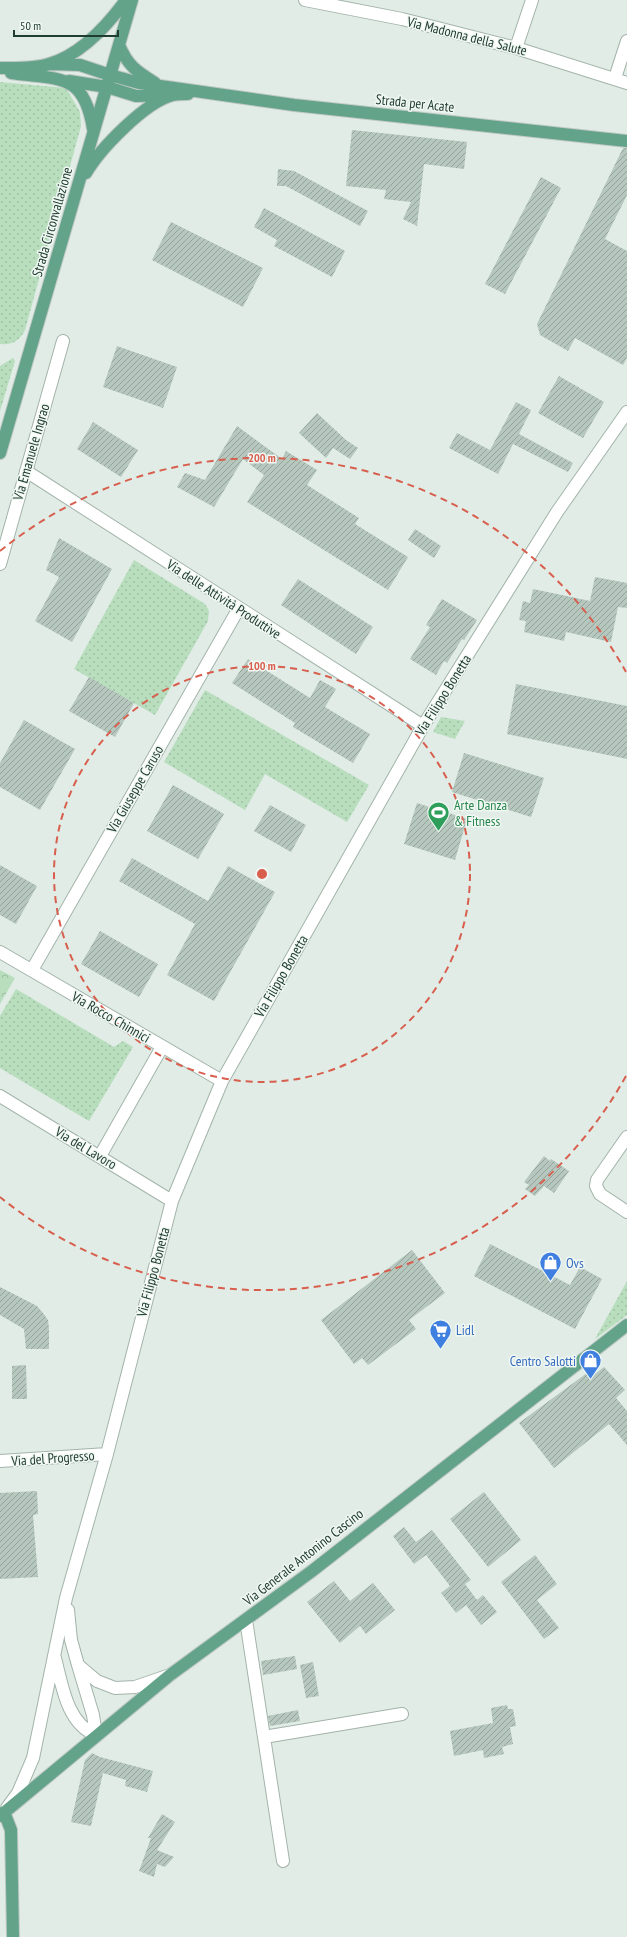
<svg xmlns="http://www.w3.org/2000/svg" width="627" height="1937" viewBox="0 0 627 1937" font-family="'PT Sans Narrow',sans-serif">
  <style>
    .grass { fill: url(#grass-dots) }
    .forest { fill: url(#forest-crowns) }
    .building { fill: url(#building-hatch) }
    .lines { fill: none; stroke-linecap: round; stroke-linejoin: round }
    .minor-casing { stroke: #a3b4ab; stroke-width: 14 }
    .major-casing { stroke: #c1c9c5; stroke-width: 14 }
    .minor { stroke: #fff; stroke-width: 12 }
    .major { stroke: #63a38a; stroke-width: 12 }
    .ring { fill: none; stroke: #d85e4e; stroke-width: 2; stroke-dasharray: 7 5 }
    .labels { text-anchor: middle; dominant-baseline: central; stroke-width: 3; stroke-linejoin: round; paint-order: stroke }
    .street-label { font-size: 14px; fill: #203d31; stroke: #f1f8f4 }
    .leisure-label { font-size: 14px; fill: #27864d; stroke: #f1f8f4; text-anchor: start }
    .shop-label { font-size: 14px; fill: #366cbe; stroke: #f1f8f4; text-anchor: start }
    .centre { fill: #d85e4e; stroke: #f1f8f4; stroke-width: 2 }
    .ring-label { font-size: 12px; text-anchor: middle; font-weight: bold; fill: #d85e4e; stroke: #f1f8f4; stroke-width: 3; stroke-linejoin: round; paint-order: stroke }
  </style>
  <defs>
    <pattern id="grass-dots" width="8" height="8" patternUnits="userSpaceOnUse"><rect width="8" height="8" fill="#b8debd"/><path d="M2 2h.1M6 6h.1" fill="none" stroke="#9ebfa3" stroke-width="1.8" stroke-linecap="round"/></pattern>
    <pattern id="forest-crowns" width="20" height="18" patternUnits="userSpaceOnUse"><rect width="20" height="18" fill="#b8debd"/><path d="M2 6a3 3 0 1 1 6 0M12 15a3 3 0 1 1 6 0" fill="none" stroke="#9ebfa3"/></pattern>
    <pattern id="building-hatch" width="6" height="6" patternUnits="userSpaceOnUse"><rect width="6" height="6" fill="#b6c7be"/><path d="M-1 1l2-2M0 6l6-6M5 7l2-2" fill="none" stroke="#94a39b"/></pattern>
  </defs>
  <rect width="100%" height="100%" fill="#e0ece5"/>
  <path class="grass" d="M0 82 66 88 80 112 81 126 25 330C19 341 13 345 0 344Z
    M13 358 15 361 0 411V366Z
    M134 560 205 604 209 611 208 621 155 715 74 669Z
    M205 690 369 785 347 822 265 774 245 810 164 762Z
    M441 717 465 721 455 739 433 732Z
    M16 989 114 1047 123 1041 133 1047 89 1121 0 1068V1016Z
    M627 1281V1315L595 1339Z"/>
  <path class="forest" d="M0 970 15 978 0 1004Z"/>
  <path class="building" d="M352 130 467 142 464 169 424 164 417 226 403 219 411 202 384 199 386 190 346 186Z
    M623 148H627V195L605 239 627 251V358L623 365 575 338 568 351 540 335 537 324Z
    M278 169 294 171 368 211 360 226 286 186H277Z
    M541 177 561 188 505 294 485 284Z
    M264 208 345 251 332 277 274 246 277 240 254 227Z
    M171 222 263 268 243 307 152 260Z
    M117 346 177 367 163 408 103 387Z
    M559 376 604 402 583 438 538 413Z
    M516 402 531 410 519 434 573 463 568 472 513 444 498 474 449 448 457 433 490 450Z
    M317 413 346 440 358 448 350 459 333 448 326 458 299 433Z
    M93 422 138 450 121 477 77 449Z
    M237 426 282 459 286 451 317 470 307 485 359 518 355 524 408 557 388 590 247 502 264 475 243 459 214 507 177 487 185 473 205 480Z
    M415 529 441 546 434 558 408 540Z
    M59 538 112 569 72 642 35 621 59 577 46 570Z
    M595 577 627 583V608L618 607 611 642 566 632 564 641 524 632 526 621 519 620 523 601 530 603 533 589 590 601Z
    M298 579 373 627 356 654 281 605Z
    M442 599 477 620 464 640 462 639 447 663 444 661 436 675 410 659 430 627 426 625Z
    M248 659 310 698 320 680 336 689 325 707 370 734 353 763 293 727 295 723 232 683Z
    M89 677 134 703 115 737 69 711Z
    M516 684 627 706V759L507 734Z
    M24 720 75 749 40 810 0 787V763Z
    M464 753 544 778 531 817 452 792Z
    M173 785 224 814 198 859 147 831Z
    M417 803 467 819 455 860 404 844Z
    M270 805 306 825 291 852 254 831Z
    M132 858 208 901 228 866 275 892 214 1001 167 975 195 924 119 881Z
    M0 865 37 886 16 924 0 915Z
    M100 931 158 964 139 997 81 964Z
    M544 1156 550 1161 551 1159 569 1171 554 1193 544 1186 535 1196 525 1189 529 1185 524 1182Z
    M490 1244 570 1285 580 1267 602 1279 575 1329 474 1276Z
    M412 1250 445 1293 409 1320 416 1329 368 1365 362 1358 354 1364 321 1320Z
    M0 1287 37 1306 43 1313 48 1320 49 1328V1349H26L24 1329 0 1315Z
    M26 1365 27 1399H12V1366Z
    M604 1367 625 1390 616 1398 627 1411V1445L609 1424 554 1468 519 1423 591 1370 595 1374Z
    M37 1491 38 1514 33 1515 38 1577 0 1579V1493Z
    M484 1492 521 1540 488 1567 450 1519Z
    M404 1527 416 1542 432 1530 471 1580 465 1584 477 1600 483 1595 497 1612 481 1625 466 1605 456 1613 441 1593 450 1586 426 1555 414 1564 393 1536Z
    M535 1555 557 1584 537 1600 559 1628 544 1639 501 1582Z
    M334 1581 350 1601 373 1583 395 1610 366 1634 360 1626 340 1643 307 1602Z
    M295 1656 297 1669 263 1675 261 1661Z
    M313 1662 319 1696 306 1698 300 1665Z
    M507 1705 508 1709H513L516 1726 510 1727 513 1744 502 1747 504 1754 484 1758 483 1750 454 1756 450 1731 493 1723 491 1708Z
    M298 1710 300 1721 270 1726 268 1716Z
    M92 1753 100 1757 153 1771 147 1792 125 1786 126 1780 103 1773 91 1826 71 1822 85 1760Z
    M162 1814 175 1822 157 1850 174 1857 165 1867 157 1864 154 1877 139 1871 151 1838H148Z"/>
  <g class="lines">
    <defs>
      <path id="minor" d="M305 0 402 19 516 48 627 83
        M516 48 532 0
        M615 78 627 41
        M26 471 423 726
        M0 564 63 341
        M0 952 222 1081
        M32 970 239 608
        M0 1096 172 1201
        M627 1137 597 1180 596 1186 600 1194 627 1212
        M100 1156 162 1047
        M0 1461 107 1454
        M68 1610 71 1640 78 1665 97 1681 115 1688 135 1687 170 1675
        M246 1620 283 1861
        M55 1658C62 1685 67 1724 96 1735L93 1715 78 1665
        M264 1737 402 1714
        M7 1808 18 1793 33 1758 66 1598 107 1454 172 1201 222 1081 423 726 557 512 627 412"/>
      <path id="major" d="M119 45C128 66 136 71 155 83
        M49 64 80 65 110 75 139 83 294 105 627 141
        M0 68C16 68 34 69 49 64 80 55 107 26 126 0
        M11 73C59 80 84 72 93 129
        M69 81 107 87 136 96 169 95
        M86 173C100 149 145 102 173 95 177 94 183 94 188 94
        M0 453 132 0
        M4 1812 11 1830 13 1937
        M0 1816 170 1675 312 1571 627 1325"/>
    </defs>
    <use href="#minor" class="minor-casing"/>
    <use href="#major" class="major-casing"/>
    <use href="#minor" class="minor"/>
    <use href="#major" class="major"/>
  </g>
  <g class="ring">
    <circle cx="262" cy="874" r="208"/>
    <path d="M626 1076A416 416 0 0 1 0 1197M0 551A416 416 0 0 1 626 672"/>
  </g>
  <defs>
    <symbol id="stadium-pin" viewBox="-11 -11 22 30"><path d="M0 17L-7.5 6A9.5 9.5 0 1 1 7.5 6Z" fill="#2e9e5b" stroke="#f1f8f4"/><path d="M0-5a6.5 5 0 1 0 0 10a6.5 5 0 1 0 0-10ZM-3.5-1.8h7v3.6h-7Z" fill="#fff"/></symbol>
    <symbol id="shop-pin" viewBox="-11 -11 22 30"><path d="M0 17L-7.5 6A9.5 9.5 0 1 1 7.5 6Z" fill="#3f7fe0" stroke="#f1f8f4"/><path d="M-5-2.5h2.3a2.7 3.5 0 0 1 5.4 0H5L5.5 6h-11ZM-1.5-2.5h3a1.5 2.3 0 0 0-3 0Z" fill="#fff"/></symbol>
    <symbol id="supermarket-pin" viewBox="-11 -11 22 30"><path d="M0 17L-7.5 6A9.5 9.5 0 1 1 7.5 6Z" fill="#3f7fe0" stroke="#f1f8f4"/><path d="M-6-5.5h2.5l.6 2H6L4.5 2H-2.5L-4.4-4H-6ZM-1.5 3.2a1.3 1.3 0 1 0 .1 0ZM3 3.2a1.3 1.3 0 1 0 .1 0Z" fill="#fff"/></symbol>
  </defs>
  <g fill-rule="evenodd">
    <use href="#stadium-pin" x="426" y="800" width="25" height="34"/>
    <use href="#shop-pin" x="538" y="1250" width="25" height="34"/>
    <use href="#supermarket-pin" x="428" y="1318" width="25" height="34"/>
    <use href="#shop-pin" x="578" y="1348" width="25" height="34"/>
  </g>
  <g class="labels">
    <g class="street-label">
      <text transform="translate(467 36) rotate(14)">Via Madonna della Salute</text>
      <text transform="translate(415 103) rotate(6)">Strada per Acate</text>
      <text transform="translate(52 222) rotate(-74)">Strada Circonvallazione</text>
      <text transform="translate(31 452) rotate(-74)">Via Emanuele Ingrao</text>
      <text transform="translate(224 599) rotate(33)">Via delle Attività Produttive</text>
      <text transform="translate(443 695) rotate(-58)">Via Filippo Bonetta</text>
      <text transform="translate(135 789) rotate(-60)">Via Giuseppe Caruso</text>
      <text transform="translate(281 976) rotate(-60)">Via Filippo Bonetta</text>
      <text transform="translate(111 1017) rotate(30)">Via Rocco Chinnici</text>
      <text transform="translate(86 1148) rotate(31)">Via del Lavoro</text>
      <text transform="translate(153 1272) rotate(-75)">Via Filippo Bonetta</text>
      <text transform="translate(53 1458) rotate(-4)">Via del Progresso</text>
      <text transform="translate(303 1557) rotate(-38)">Via Generale Antonino Cascino</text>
    </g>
    <g class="leisure-label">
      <text x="454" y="805">Arte Danza<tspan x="454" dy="16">&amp; Fitness</tspan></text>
    </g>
    <g class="shop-label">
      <text x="566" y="1263">Ovs</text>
      <text x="456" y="1330">Lidl</text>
      <text x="576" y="1361" text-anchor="end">Centro Salotti</text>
    </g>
  </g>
  <circle cx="262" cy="874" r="6" class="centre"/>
  <g class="ring-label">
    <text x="262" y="462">200 m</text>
    <text x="262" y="670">100 m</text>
  </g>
  <path d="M14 30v6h104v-6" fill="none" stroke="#203d31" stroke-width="2"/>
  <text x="20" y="30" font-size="12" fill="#203d31" stroke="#f1f8f4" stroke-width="3" paint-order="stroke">50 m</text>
</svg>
